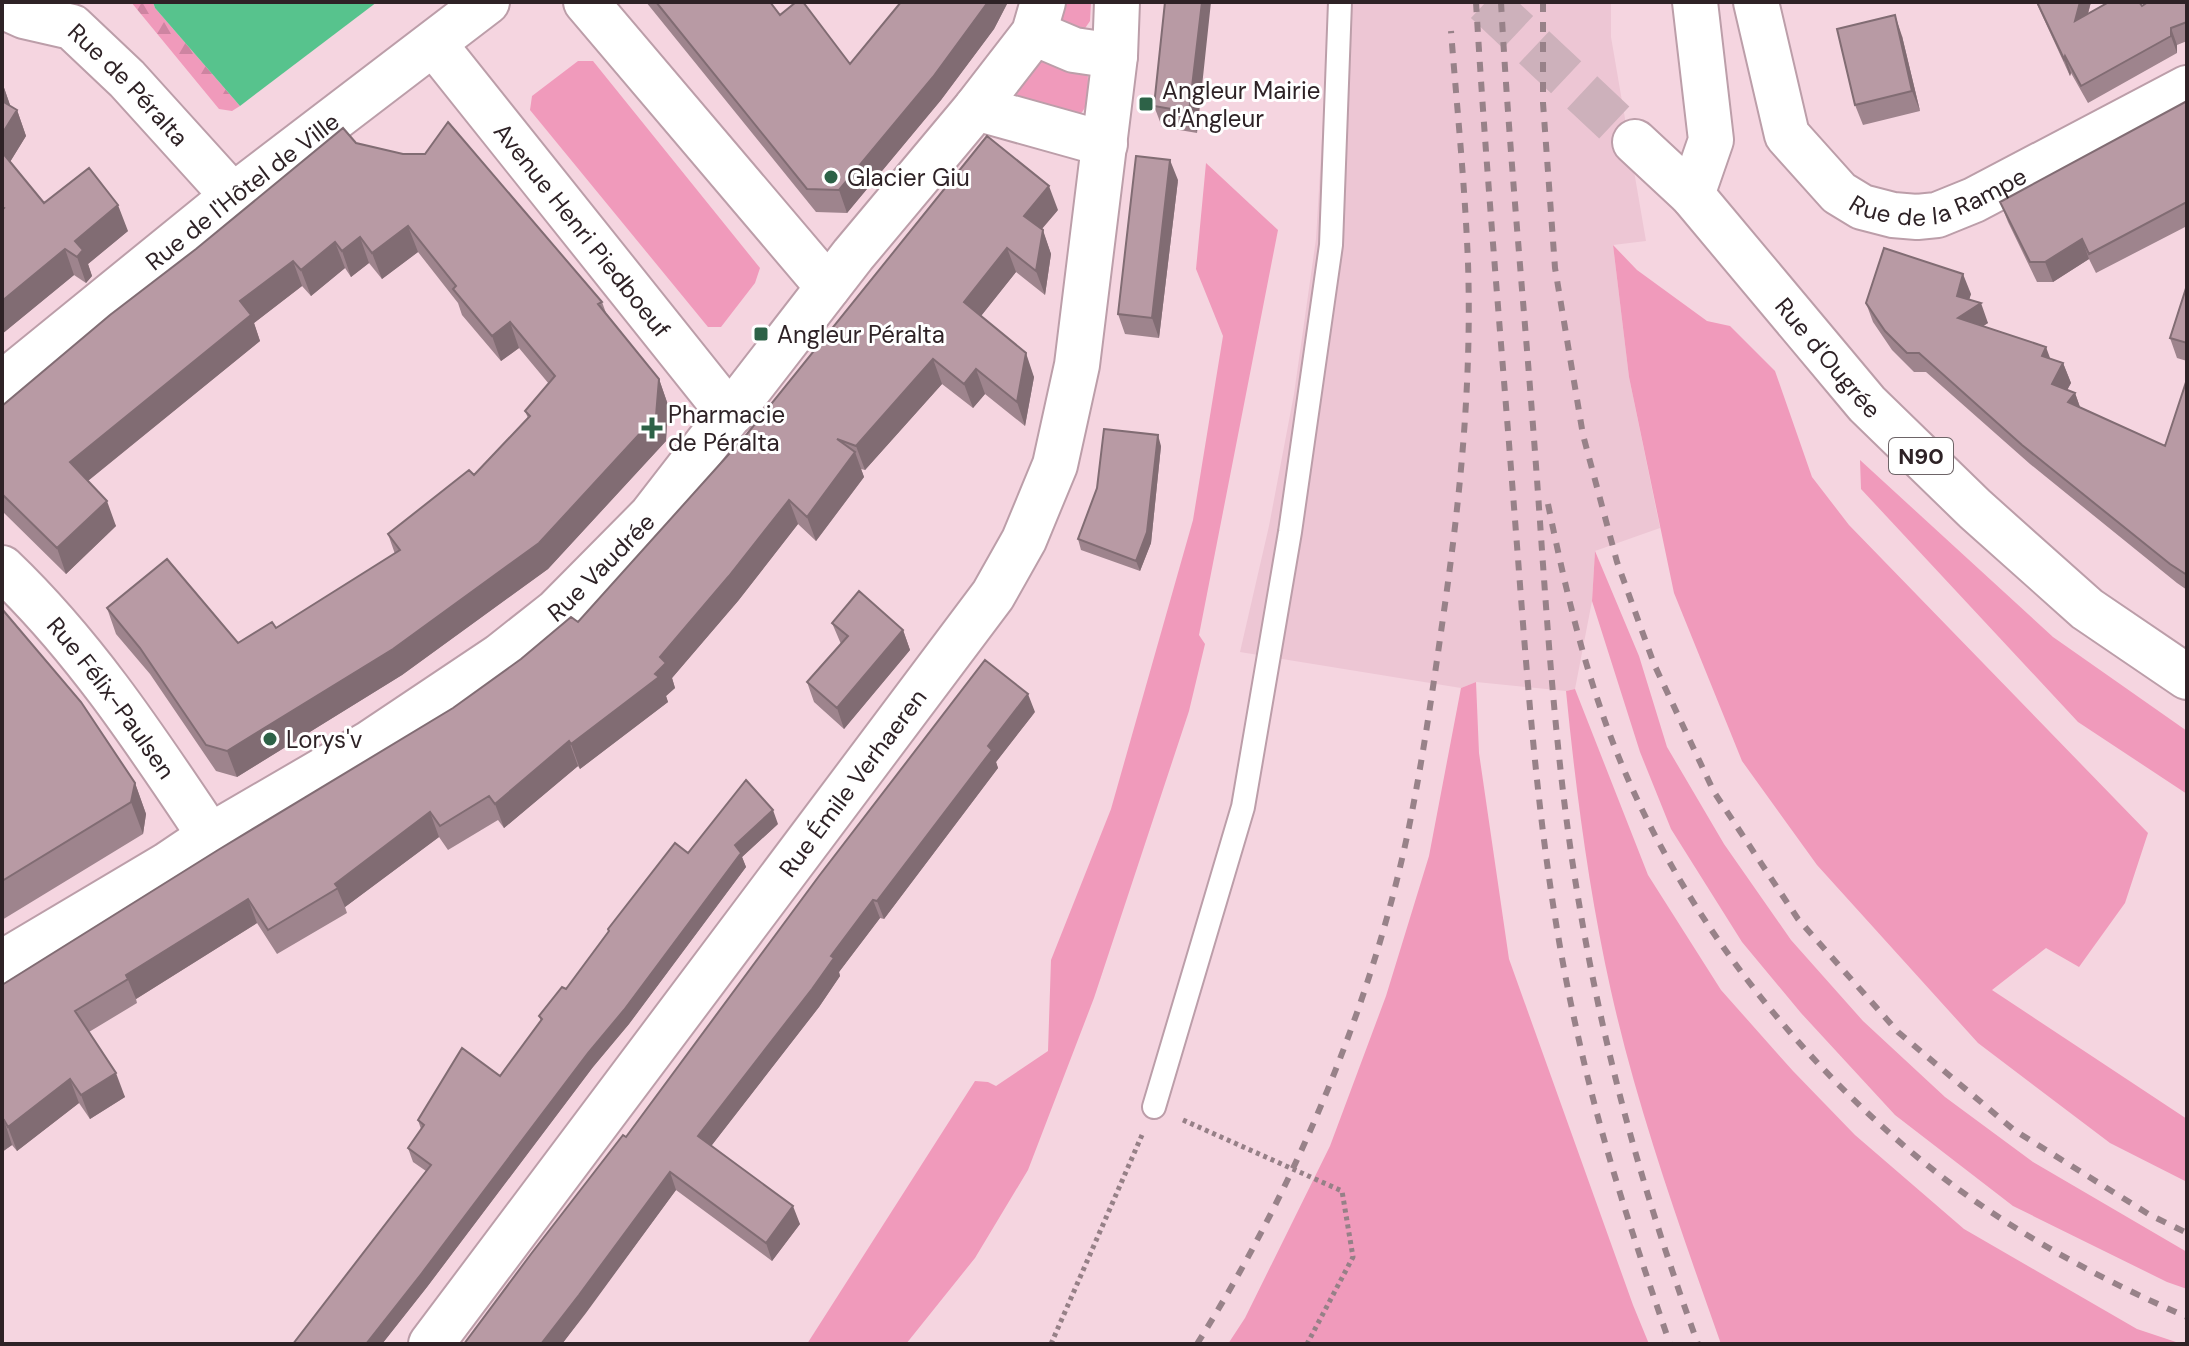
<svg xmlns="http://www.w3.org/2000/svg" width="2189" height="1346" viewBox="0 0 2189 1346" font-family="'DM Sans',sans-serif">
  <style>
    .built { fill: #edc6d4 }
    .green { fill: #f09abb }
    .forest { fill: url(#forest-firs) }
    .water { fill: #57c38d }
    .lines { fill: none; stroke-linecap: round; stroke-linejoin: round }
    .primary-tunnel { stroke: #cdb1bb; stroke-width: 44; stroke-dasharray: 44 22; stroke-linecap: butt }
    .service-casing { stroke: #bc9ea9; stroke-width: 26 }
    .minor-casing { stroke: #bc9ea9; stroke-width: 48 }
    .primary-casing { stroke: #bc9ea9; stroke-width: 48 }
    .path { stroke: #968087; stroke-width: 5; stroke-dasharray: 4 4; stroke-linecap: butt }
    .service { stroke: #fff; stroke-width: 22 }
    .minor { stroke: #fff; stroke-width: 44 }
    .primary { stroke: #fff; stroke-width: 44 }
    .rail { stroke: #988289; stroke-width: 6; stroke-dasharray: 10 10; stroke-linecap: butt }
    .wall { fill: #9e848d }
    .shaded-wall { fill: #816c73 }
    .building { fill: #b89aa4; stroke: #816c73; stroke-width: 2 }
    .poi-dot { fill: #2d6247; stroke: #fff; stroke-width: 3 }
    .labels { text-anchor: middle; dominant-baseline: central; stroke-width: 6; stroke-linejoin: round; paint-order: stroke }
    .shield { fill: #fff; stroke: #6d6467; stroke-width: 2 }
    .shield-label { font-size: 22px; font-weight: bold; fill: #2e2226 }
    .street-label { font-size: 24px; fill: #2e2226; stroke: #fff }
    .poi-label { font-size: 24px; fill: #2e2226; stroke: #fff; text-anchor: start }
  </style>
  <defs>
    <pattern id="forest-firs" width="22" height="20" patternUnits="userSpaceOnUse" patternTransform="scale(2)"><rect width="22" height="20" fill="#f09abb"/><path d="M5 1l3.5 6h-7zM16 11l3.5 6h-7z" fill="#ce84a1"/></pattern>
  </defs>
  <rect width="100%" height="100%" fill="#f5d5e0"/>
  <path class="built" d="M1330 2H1611V37L1646 241 1613 245 1629 377 1660 528 1595 551 1592 601 1575 689 1566 691 1476 682 1461 688 1240 652 1269 526 1294 394 1316 239Z"/>
  <path class="green" d="M1060 2H1091L1090 21 1079 37 1064 36 1056 14Z
    M1034 54 1088 70C1087 86 1092 109 1076 117L1018 96 1014 90Z
    M578 61H593L760 268 755 283 721 327H708L530 110 532 96Z
    M1206 163 1278 230 1199 635 1205 644 1189 711 1094 998 1028 1170 975 1258 906 1344H807L975 1081 988 1082 996 1086 1048 1051 1051 960 1111 809 1193 520 1223 336 1196 269Z
    M1613 245 1637 270 1707 321 1730 326 1775 371 1812 477 1849 525 2148 833 2125 903 2079 967 2046 948 1992 990 2187 1119V1182L2110 1143 1978 1043 1817 865 1742 761 1674 593 1629 377Z
    M1860 460 2053 637 2187 731V794L2078 722 1861 489Z
    M1595 551 1639 656 1667 747 1724 844 1791 940 1863 1021 1945 1097 2033 1162 2187 1252V1289L2167 1282 2013 1206 1895 1115 1801 1013 1742 942 1671 829 1640 752 1592 601Z
    M1476 682 1479 753 1509 959 1633 1305 1649 1344H1228L1245 1318 1330 1146 1386 996 1429 856 1461 688Z
    M1575 689 1648 875 1721 990 1793 1071 1855 1135 1964 1229 2137 1329 2182 1344H1721C1680 1228 1638 1111 1611 991 1589 892 1576 792 1566 691Z"/>
  <path class="forest" d="M131 2H153L155 8 240 106 232 111 219 109Z"/>
  <path class="water" d="M153 2H377L240 106 155 8Z"/>
  <g class="lines">
    <path class="primary-tunnel" d="M1486 2 1635 142"/>
    <defs>
      <path id="service" d="M1154 1107 1243 807 1290 532 1331 245 1340 2"/>
      <g id="minor">
        <path d="M586 2 828 287"/>
        <path id="s1" d="M1756 2 1787 135 1839 193 1862 207 1893 215 1917 217 1937 215 1974 200 2187 88"/>
        <path id="s2" d="M2 6 24 16 72 27 127 79 233 196"/>
        <path d="M1034 33 1074 50 1115 56"/>
        <path id="s3" d="M434 44 716 397 733 412"/>
        <path d="M976 108 1105 144"/>
        <path d="M1692 195 1711 140 1695 2"/>
        <path id="s4" d="M2 384 233 196 487 2"/>
        <path id="s5" d="M2 568C85 647 147 742 210 836"/>
        <path id="s6" d="M2 963 167 865 210 836 370 743 500 656 557 611 651 516 853 255 976 108 1034 33 1043 2"/>
        <path id="s7" d="M431 1344 993 595 1024 540 1055 465 1077 365 1115 56 1117 2"/>
      </g>
      <g id="primary">
        <path id="s8" d="M1635 142 1692 195 1867 404 1975 509 2087 609 2187 677"/>
      </g>
    </defs>
    <use href="#service" class="service-casing"/>
    <use href="#minor" class="minor-casing"/>
    <use href="#primary" class="primary-casing"/>
    <path class="path" d="M1183 1120 1342 1191 1353 1257 1307 1344
      M1051 1344 1142 1135"/>
    <use href="#service" class="service"/>
    <use href="#minor" class="minor"/>
    <use href="#primary" class="primary"/>
    <path class="rail" d="M1476 2C1486 170 1501 339 1514 507 1528 684 1538 862 1578 1036 1601 1141 1635 1243 1670 1344
      M1501 2C1509 148 1523 293 1534 439 1546 596 1553 754 1580 909 1605 1058 1646 1202 1698 1344
      M1543 2V103L1555 268 1583 435 1617 562 1654 664 1714 792 1798 919 1898 1032 2014 1130 2150 1215 2187 1233
      M1548 504C1565 587 1584 669 1615 748 1679 910 1792 1055 1927 1165 2005 1228 2095 1277 2187 1317
      M1197 1344C1294 1190 1372 1006 1409 827 1423 758 1433 688 1443 618 1460 500 1472 382 1468 263 1465 186 1457 108 1451 31"/>
  </g>
  <path class="wall" d="M646 2H770L780 15 850 64 901 2H1008L994 29 941 100 847 213 816 212Z
    M1165 2 1197 133 1162 127 1154 106Z
    M2036 2H2091L2088 14 2142 6 2187 2V41L2177 45V53L2088 103 2071 73 2070 76Z
    M1902 36 1920 111 1863 125 1855 105Z
    M2 82 10 105 9 106 17 110 26 136 10 162 44 203 128 231 88 264 92 276 86 283 74 275 2 334Z
    M2187 101V226L2096 273 2089 259 2053 282H2037L2008 222 2000 202Z
    M356 143 602 302 606 313 659 379 668 405 666 441 548 569 402 675 237 777 216 771 150 674 116 634 107 608 238 643 276 628 395 554 388 534 474 475 528 418 525 411 549 384 519 348 501 361 462 315 458 303 418 252 382 279 369 263 351 277 345 268 311 296 302 286 254 323 260 341 88 481 116 526 66 574 2 511V406Z
    M1178 180 1159 338 1125 334 1118 314Z
    M1058 210 1042 229 1051 254 1045 295 1016 272 981 316 1034 377 1025 426 985 394 973 408 942 384 865 470 861 469 864 477 816 541 798 524 738 601 672 678 675 688 666 696 668 702 580 769 578 766 504 828 498 820 448 850 439 837 345 907 347 913 277 954 257 923 136 999 137 1003 89 1032 125 1097 90 1119 79 1103 17 1151 12 1145 2 1152V985L453 708 578 622 747 434Z
    M2187 285V361L2177 358 2170 338Z
    M1971 294 1969 299 1988 323 1983 326 2050 359 2063 363 2071 383 2067 390 2075 393 2080 407 2165 446 2187 379V590L2177 583 2030 464 1926 372H1914L1892 350 1873 322 1866 303Z
    M1161 446 1151 543 1140 571 1081 550 1078 539Z
    M2 609 135 783 146 814 143 834 2 920Z
    M832 623 903 630 910 650 844 729 814 702 807 682 841 644Z
    M1035 712 996 762 998 768 884 919 880 918 839 972 840 976 819 1007 711 1146 800 1224 772 1261 676 1190 562 1344H464L626 1137Z
    M778 824 742 857 746 867 629 1024 593 1067 427 1287 382 1344H293L426 1171 413 1162 408 1148 421 1129 418 1120 500 1076 541 1021 539 1016 566 989 609 932 608 929 688 853Z"/>
  <path class="shaded-wall" d="M988 2H1008L994 29 941 100 847 213 839 190Z
    M1202 2H1211L1197 133 1189 112Z
    M2080 2H2091L2081 38 2075 21Z
    M1895 15 1902 36 1920 111 1912 91Z
    M2171 28 2177 45V53L2171 36Z
    M2065 56 2071 73 2070 76 2064 59Z
    M2 82 10 105 2 118Z
    M17 110 26 136 5 170 2 162V134Z
    M1170 160 1178 180 1159 338 1152 318Z
    M1049 186 1058 210 1032 240 1024 216Z
    M118 205 128 231 88 264 92 276 86 283 77 257 75 241Z
    M408 226 418 252 382 279 372 253Z
    M1043 230 1051 254 1045 295 1036 271Z
    M360 237 369 263 351 277 342 251Z
    M2082 239 2089 259 2053 282 2045 262Z
    M335 242 345 268 311 296 301 270Z
    M1007 248 1016 272 973 326 964 302Z
    M65 249 74 275 2 334V301Z
    M293 261 302 286 254 323 260 341 79 488 70 462 240 301Z
    M1963 274 1971 294 1965 313 1981 303 1988 323 1966 337 1958 318 1957 296Z
    M510 322 519 348 501 361 492 336Z
    M2046 347 2053 366 2042 356Z
    M1026 353 1034 377 1025 426 1017 402Z
    M933 359 942 384 865 470 856 446Z
    M2063 363 2071 383 2060 403 2052 384Z
    M976 369 985 394 973 408 964 384Z
    M659 379 668 405 666 441 548 569 402 675 237 777 227 751Z
    M2075 393 2082 413 2068 402Z
    M1158 435 1161 446 1151 543 1140 571 1136 561Z
    M855 452 864 477 816 541 807 517Z
    M789 500 798 524 738 601 672 678 675 688 666 696 668 702 580 769 571 744 655 674 660 657Z
    M107 501 116 526 66 574 57 548Z
    M903 630 910 650 844 729 837 708Z
    M1028 694 1035 712 996 762 998 768 884 919 877 901 988 746Z
    M569 741 578 766 504 828 495 804Z
    M135 783 146 814 143 834 131 802Z
    M773 810 778 824 742 857 746 867 629 1024 593 1067 427 1287 382 1344H366L735 845Z
    M430 812 439 837 345 907 335 884Z
    M248 899 257 923 136 999 126 975Z
    M873 900 880 918 839 972 840 976 819 1007 705 1154 698 1136Z
    M116 1073 125 1097 90 1119 81 1095Z
    M70 1079 79 1103 17 1151 8 1127Z
    M4 1120 12 1145 2 1152V1121Z
    M670 1172 676 1190 586 1313 562 1344H541Z
    M793 1206 800 1224 772 1261 766 1243Z"/>
  <path class="building" d="M656 2H770L780 15 796 2H803L850 64 901 2H988L933 77 839 190 807 189Z
    M1165 2H1202L1189 112 1154 106Z
    M2037 2H2080L2075 21 2109 2H2139L2142 6 2148 2H2187V22L2171 28V36L2081 86 2065 56 2064 59Z
    M1895 15 1912 91 1855 105 1837 29Z
    M2 101 17 110 2 134Z
    M2187 101V202L2089 254 2082 239 2045 262H2030L2000 202Z
    M448 122 602 302 598 304 659 379 656 416 539 543 393 649 227 751 206 745 140 648 107 608 167 559 238 643 272 622 276 628 400 550 388 534 469 470 474 475 530 416 525 411 555 376 510 322 492 336 453 289 456 286 408 226 372 253 360 237 342 251 335 242 301 270 293 261 240 301 251 315 70 462 107 501 57 548 2 494V406L110 315 196 249 343 128 356 143 403 154H425Z
    M987 136 1049 186 1024 216 1043 230 1036 271 1007 248 964 302 1026 353 1017 402 976 369 964 384 933 359 856 446 837 439 855 452 807 517 789 500 729 576 660 657 666 663 655 674 659 677 571 744 569 741 495 804 489 796 440 826 430 812 335 884 338 888 268 930 248 899 126 975 128 979 75 1011 116 1073 81 1095 70 1079 8 1127 4 1120 2 1121V985L218 850 453 708 521 659 571 617 578 622 747 434Z
    M2 152 44 203 89 168 118 205 75 241 83 250 77 257 65 249 2 301V210L4 208 2 207Z
    M1136 156 1170 160 1152 318 1118 314Z
    M1884 248 1963 274 1957 296 1981 303 1958 318 2046 347 2042 356 2063 363 2052 384 2075 393 2068 402 2165 446 2187 379V575L2170 564 2022 445 1919 353H1907L1885 331 1866 303Z
    M2187 285V343L2170 338Z
    M1104 429 1158 435 1147 532 1136 561 1078 539 1097 488Z
    M859 591 903 630 837 708 807 682 848 636 832 623Z
    M2 609 81 702 135 783 131 802 2 881Z
    M985 660 1028 694 988 746 992 750 877 901 873 900 831 956 834 958 812 989 698 1136 793 1206 766 1243 670 1172 579 1295 541 1344H464L531 1254 623 1135 626 1137 819 876Z
    M746 780 773 810 735 845 741 853 624 1010 588 1053 422 1273 366 1344H293L431 1165 408 1148 424 1125 418 1120 462 1048 500 1076 542 1019 539 1016 562 987 566 989 609 931 608 929 675 843 688 853Z"/>
  <g class="poi-dot">
    <rect x="1138" y="96" width="16" height="16" rx="4"/>
    <circle cx="831" cy="177" r="8"/>
    <rect x="753" y="326" width="16" height="16" rx="4"/>
    <path d="M648 416h8v8h8v8h-8v8h-8v-8h-8v-8h8z"/>
    <circle cx="270" cy="739" r="8"/>
  </g>
  <g class="labels">
    <rect class="shield" x="1889" y="438" width="64" height="36" rx="6"/>
    <g class="shield-label">
      <text x="1921" y="456">N90</text>
    </g>
    <g class="street-label">
      <text stroke="none"><textPath href="#s2" startOffset="154">Rue de Péralta</textPath></text>
      <text stroke="none"><textPath href="#s1" startOffset="322">Rue de la Rampe</textPath></text>
      <text stroke="none"><textPath href="#s4" startOffset="308">Rue de l'Hôtel de Ville</textPath></text>
      <text stroke="none"><textPath href="#s3" startOffset="238">Avenue Henri Piedboeuf</textPath></text>
      <text stroke="none"><textPath href="#s8" startOffset="290">Rue d'Ougrée</textPath></text>
      <text stroke="none"><textPath href="#s6" startOffset="720">Rue Vaudrée</textPath></text>
      <text stroke="none"><textPath href="#s5" startOffset="170">Rue Félix-Paulsen</textPath></text>
      <text stroke="none"><textPath href="#s7" startOffset="702">Rue Émile Verhaeren</textPath></text>
    </g>
    <g class="poi-label">
      <text x="1162" y="90">Angleur Mairie<tspan x="1162" dy="28">d'Angleur</tspan></text>
      <text x="847" y="177">Glacier Giu</text>
      <text x="777" y="334">Angleur Péralta</text>
      <text x="668" y="414">Pharmacie<tspan x="668" dy="28">de Péralta</tspan></text>
      <text x="286" y="739">Lorys'v</text>
    </g>
  </g>
  <rect width="2189" height="1346" fill="none" stroke="#2e2226" stroke-width="8"/>
</svg>
